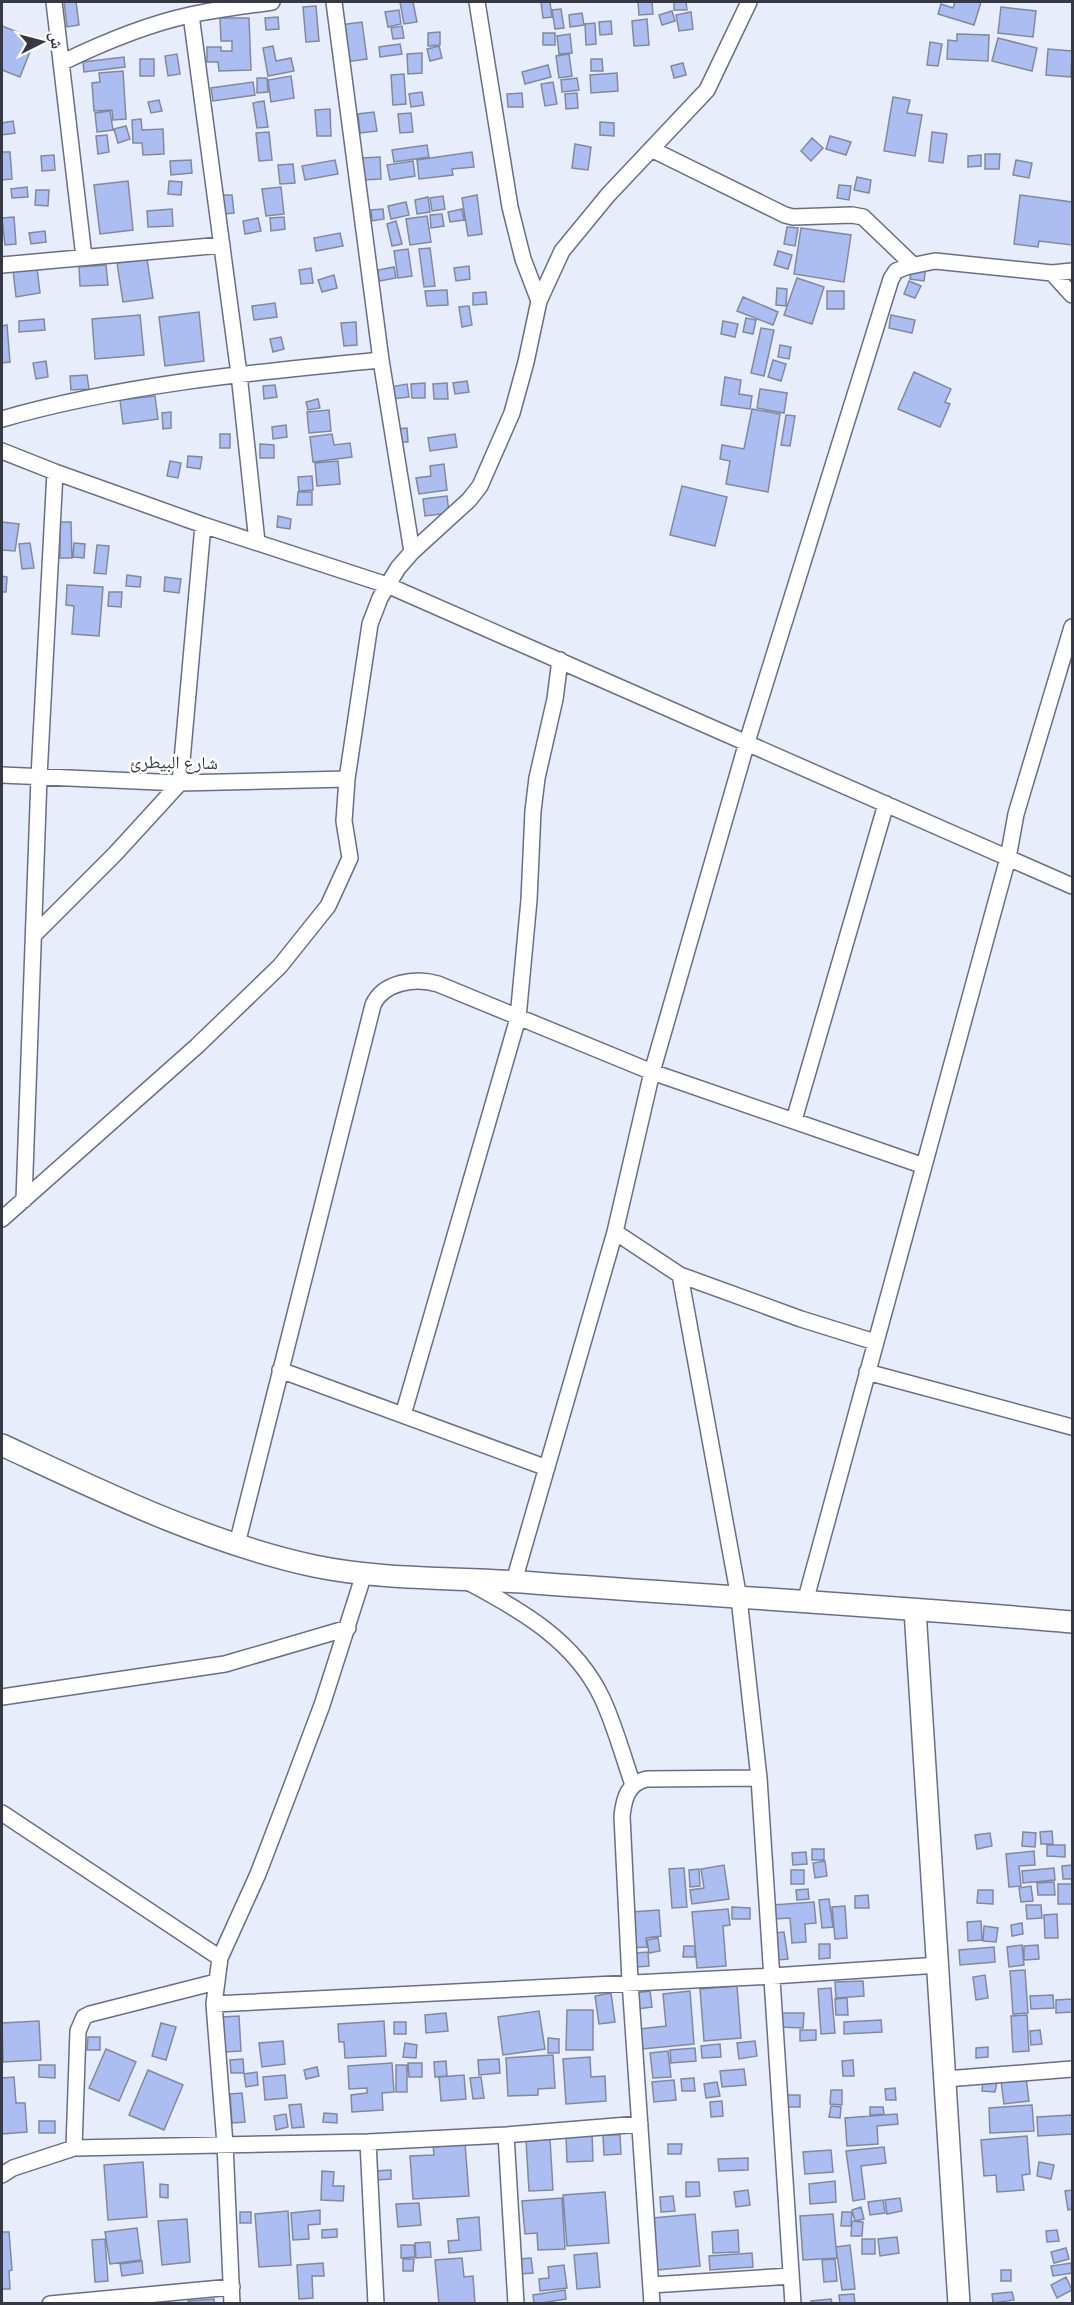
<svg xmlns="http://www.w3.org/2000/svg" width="1074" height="2305" viewBox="0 0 1074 2305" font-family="'Titillium Web','Noto Naskh Arabic',sans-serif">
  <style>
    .building { fill: #acbdf2; stroke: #81899e; stroke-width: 1.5 }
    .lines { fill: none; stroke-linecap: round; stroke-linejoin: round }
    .street-casing { stroke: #686f84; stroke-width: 18 }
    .secondary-casing { stroke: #686f84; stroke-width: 24 }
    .street { stroke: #fff; stroke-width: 15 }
    .secondary { stroke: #fff; stroke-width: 21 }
    .labels { text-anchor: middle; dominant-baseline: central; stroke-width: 5; stroke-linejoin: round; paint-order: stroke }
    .street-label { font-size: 18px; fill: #363943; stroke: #fff }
  </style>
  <rect width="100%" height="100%" fill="#e8edfc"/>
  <path class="building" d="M64 2H76L79 25 67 27Z
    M400 2H413L417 22 404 24Z
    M541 2H550L552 17 543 18Z
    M638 2H652L653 14 639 15Z
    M674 2H686L687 10H674Z
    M955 2H981L974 25 938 14 941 4 953 8Z
    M316 6 319 41 306 42 303 7Z
    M1001 7 1036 11 1033 37 998 33Z
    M561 9 564 28 555 29 552 10Z
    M399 10 401 24 388 27 385 12Z
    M672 11 675 21 662 25 659 15Z
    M691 12 693 29 679 31 676 15Z
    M582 13 584 25 570 27 569 15Z
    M278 17 279 29 266 30 265 18Z
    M220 18H249L251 70 219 71 218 62H207V47H221V51H232V41H221Z
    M647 19 649 45 634 46 632 21Z
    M611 21 612 34 600 35 599 22Z
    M362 22 367 59 345 62 340 25Z
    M595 23 596 44 586 45 585 24Z
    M2 26 35 39 20 77 2 70Z
    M402 26 404 38 393 39 391 28Z
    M440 32V45L428 46V33Z
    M543 33H555V45H543Z
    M570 34 572 53 559 54 557 36Z
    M957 34 989 35 988 61 947 59 948 40 957 41Z
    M998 38 1037 48 1032 71 992 61Z
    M930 42 942 44 938 66 927 65Z
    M400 44 402 54 380 57 379 47Z
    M273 46 276 61 291 58 294 71 268 76 263 48Z
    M439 46 442 58 430 61 427 49Z
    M1048 49 1072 51 1071 77 1046 75Z
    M422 53V73L408 74 407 54Z
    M177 54 180 74 168 76 165 56Z
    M569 54 572 76 559 78 556 56Z
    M124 57 125 67 84 72 83 62Z
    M140 59H154V76H140Z
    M591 59H602L603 71H591Z
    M683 63 686 75 674 78 671 66Z
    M548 65 551 77 525 84 522 72Z
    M123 71 126 119 113 120 112 110 94 111 92 83 100 82 99 73Z
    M617 73 618 91 591 93 590 75Z
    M404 74 406 104 393 105 391 75Z
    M291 76 294 98 271 102 268 80Z
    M257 78H267L268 92 257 93Z
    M577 78 579 90 562 92 561 80Z
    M253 82 255 95 213 101 211 88Z
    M553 82 557 104 545 106 541 84Z
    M422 92 424 105 411 107 409 94Z
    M522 93 523 107H508L507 94Z
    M577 93 578 108 566 109 565 94Z
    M893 97 910 100 907 113 922 115 915 156 884 151Z
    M159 100 162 111 151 113 148 102Z
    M264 101 268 127 257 128 253 103Z
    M330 109 331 136H317L315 110Z
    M110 111 113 130 97 132 95 113Z
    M374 112 377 131 360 133 358 114Z
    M411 113 413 132 400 133 398 114Z
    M141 119 142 130 163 129 164 154 143 155 142 143H133L132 120Z
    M13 121 15 133 2 135V123Z
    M600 122 614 123V136L600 135Z
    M126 126 130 139 118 143 114 129Z
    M269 132 272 160 259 161 256 133Z
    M932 132 947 134 943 163 929 161Z
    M107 135 109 152 98 154 96 136Z
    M830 136 851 142 846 155 826 149Z
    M812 138 823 148 811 161 801 151Z
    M575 144 591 147 588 170 572 168Z
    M427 145 429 157 394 162 392 150Z
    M2 152H10L12 179 2 180Z
    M472 152 474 167 452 169 453 175 419 179 417 160Z
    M985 154H1000L999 169H985Z
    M54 155 55 170 42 171 41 156Z
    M981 155V166L968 167V156Z
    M380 157 381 179 362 180 361 158Z
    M191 160 192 173 171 175 170 161Z
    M335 160 338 174 305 180 302 166Z
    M1016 160 1032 163 1029 178 1013 175Z
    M413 161 415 176 390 180 387 165Z
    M293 164 295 183 280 184 278 165Z
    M857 177 871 180 869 193 854 190Z
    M128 181 133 230 100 234 94 185Z
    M169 181 182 182 181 195 168 194Z
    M839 185 851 186 849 200 837 198Z
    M27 187 28 197 12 198 11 189Z
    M281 187 284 214 266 216 262 189Z
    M36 190H49L48 206 35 205Z
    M222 195H232L234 213 224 214Z
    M477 195 482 234 468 236 462 198Z
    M1020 195 1072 202V245L1039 241 1038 247 1014 244Z
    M443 196 445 209 432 211 430 198Z
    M428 197 430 212 417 214 415 200Z
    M406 202 409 215 391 219 388 206Z
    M172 209 173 226 148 227 147 211Z
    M383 209 384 219 372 221 371 210Z
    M462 209 464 220 450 222 448 212Z
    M442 214 444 226 431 228 430 215Z
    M427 216 431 242 410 245 406 219Z
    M14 217 16 244 5 245 2 218Z
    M284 217 285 229 271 231 270 218Z
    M258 218 261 231 245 234 243 221Z
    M396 221 402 244 392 246 387 224Z
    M787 227 798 228 795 246 784 244Z
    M801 228 851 235 844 282 794 274Z
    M45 231 46 242 31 244 29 233Z
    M340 233 343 246 316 251 314 238Z
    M430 248 435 286 424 287 419 249Z
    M408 249 412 276 398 278 394 251Z
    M778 251 792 255 788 269 774 265Z
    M147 259 153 298 123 302 117 263Z
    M912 264 926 266 924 281 910 279Z
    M106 265 108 285 80 286 79 267Z
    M469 266 470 279 456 281 454 268Z
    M394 267 396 278 379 281 378 270Z
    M37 268 40 293 16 297 13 270Z
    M311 268 313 283 301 284 299 270Z
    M334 275 337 288 322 292 318 280Z
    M797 278 824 287 812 324 784 315Z
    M909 281 921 286 915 298 904 294Z
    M777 288 787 289 786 306 776 305Z
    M447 290 448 305 427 306 425 291Z
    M827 291H844V309H827Z
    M486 292 487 304 473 305V293Z
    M743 297 778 312 773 325 737 311Z
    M275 303 277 317 254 320 252 306Z
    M469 306 472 325 462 327 459 307Z
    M199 312 204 361 165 366 159 317Z
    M140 315 144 355 95 359 92 319Z
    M891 315 915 320 912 333 889 328Z
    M746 318 756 320 753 334 743 332Z
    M44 319 45 330 19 332V321Z
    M723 321 738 324 735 337 721 334Z
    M356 322 357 345 344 346 341 323Z
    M7 325 10 362 2 363V326Z
    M761 328 774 330 764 376 751 373Z
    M281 337 284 349 273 352 270 339Z
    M780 345 791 347 789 359 778 357Z
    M773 360 786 364 781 381 768 377Z
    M46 361 48 377 36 379 33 363Z
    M914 372 951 389 945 402 950 404 940 427 898 409Z
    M87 375 89 389 71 390 70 376Z
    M725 377 741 380 739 394 752 396 750 409 721 405Z
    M467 381 469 392 455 394 453 383Z
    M425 383V398H412L411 384Z
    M447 383 448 399H434L433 384Z
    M407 384 409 397 392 399 390 387Z
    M275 385 277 397 264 399 263 386Z
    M760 389 787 393 784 413 757 408Z
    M155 396 158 419 123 424 120 400Z
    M318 399 320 408 308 410 306 402Z
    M752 409 780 414 768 492 726 484 730 461 720 459 722 445 744 449Z
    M329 410 331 431 309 433 307 412Z
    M171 412V428L163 429 162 413Z
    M786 415 795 416 790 446 781 445Z
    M286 425 287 437 273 439 272 427Z
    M407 428 408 442H394V429Z
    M220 434H230V448H220Z
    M332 434 334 445 350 443 352 457 313 462 310 437Z
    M455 434 457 447 430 451 428 438Z
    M260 444 274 445V458H260Z
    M188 456 202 457 200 469 187 467Z
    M170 461 181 463 178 478 167 476Z
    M338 461 340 484 317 486 315 463Z
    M444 464 447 490 419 494 416 478 431 476 430 466Z
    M312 476 313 490 299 491 298 477Z
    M682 486 727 497 715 546 670 535Z
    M298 492H312V505H297Z
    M447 496 449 513 425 516 423 499Z
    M278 516 291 519 290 529 277 527Z
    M2 522 19 524 15 551 2 550Z
    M60 522H71L72 558H60Z
    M30 543 34 568 22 569 19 544Z
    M74 543 85 544 84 558 73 557Z
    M97 545 109 546 106 574 94 573Z
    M127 575 141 577 140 587 126 586Z
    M2 576 7 577 6 592H2Z
    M165 577 181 579 179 593 164 591Z
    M67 585 103 587 99 636 72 634 74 606 66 605Z
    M109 592H122L121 607 108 606Z
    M1052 1831 1053 1844H1041L1040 1832Z
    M1023 1832 1036 1833 1035 1847 1022 1846Z
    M990 1833 992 1846 977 1849 975 1835Z
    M1047 1845H1065V1857L1047 1856Z
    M812 1849H824V1860H812Z
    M1034 1851 1035 1865 1019 1866 1021 1886 1009 1887 1006 1854Z
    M806 1852 807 1864 793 1865 792 1853Z
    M825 1861 827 1876 815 1878 813 1863Z
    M724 1865 729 1899 692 1904 690 1890 704 1888 701 1869Z
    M1072 1865V1879H1063L1062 1866Z
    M684 1868 687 1907 672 1908 669 1869Z
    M1054 1868 1055 1880 1023 1883 1022 1871Z
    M699 1869 700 1886 690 1887 689 1870Z
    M791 1870H804V1884H791Z
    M1054 1882 1055 1895H1038L1037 1883Z
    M1058 1884H1072V1904H1058Z
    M1031 1886 1033 1901 1021 1902 1019 1888Z
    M808 1889 809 1899 797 1900 796 1890Z
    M978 1890H993V1904L977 1903Z
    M868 1895 869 1908H855V1896Z
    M829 1899 833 1927 822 1928 819 1900Z
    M814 1902 816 1923 805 1924 806 1942 792 1943 790 1918 774 1919 773 1905Z
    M1026 1905H1041L1042 1918 1027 1919Z
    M845 1906 847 1938 835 1939 832 1907Z
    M732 1907 750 1908V1919H732Z
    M728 1909 730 1925 723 1926 726 1966 697 1968 692 1912Z
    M659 1910 661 1936 646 1938 647 1947 633 1948 631 1912Z
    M1057 1914 1058 1938H1045L1044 1915Z
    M981 1921 982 1940 968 1941 967 1922Z
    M1022 1923 1023 1934 1012 1936 1011 1925Z
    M984 1926 998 1928 996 1942 983 1941Z
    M784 1932 788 1959 778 1960 774 1933Z
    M658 1938 660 1951 649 1953 647 1940Z
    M819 1944H830V1958L819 1959Z
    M1022 1945 1024 1965 1009 1967 1007 1947Z
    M1038 1945 1039 1959 1024 1960V1946Z
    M684 1946H695V1957H683Z
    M994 1947 995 1962 960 1965 959 1950Z
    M648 1952 649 1966 637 1967 636 1953Z
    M1025 1970 1028 2013 1013 2014 1010 1971Z
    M985 1975 988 1998 976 2000 973 1977Z
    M863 1981 864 1996 836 1998 835 1982Z
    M737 1986 741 2038 704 2041 700 1989Z
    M831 1988 835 2033 821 2034 818 1989Z
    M650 1991 652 2007 637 2009 635 1993Z
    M690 1991 694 2044 642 2049 640 2029 666 2026 663 1994Z
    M611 1993 615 2022 599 2024 595 1996Z
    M1053 1995 1054 2008 1031 2009 1030 1996Z
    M847 1998 848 2015H836L835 1999Z
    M1072 1999V2012L1056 2013V2000Z
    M567 2010H593V2050H566Z
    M539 2011 545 2049 503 2055 498 2017Z
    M446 2013 448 2031 426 2033 425 2015Z
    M779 2013H804L803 2028 779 2027Z
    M1027 2015 1029 2051 1013 2052 1011 2016Z
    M239 2016 241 2051 224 2052 222 2017Z
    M881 2020 882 2032 844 2034V2022Z
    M39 2021 41 2060 3 2062 2 2023Z
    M384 2021 386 2056 345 2058 344 2042H339L338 2024Z
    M394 2022H406V2034H394Z
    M161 2023 176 2027 166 2060 152 2056Z
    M800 2030H816V2040L800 2041Z
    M1040 2030 1042 2044 1031 2045 1030 2031Z
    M88 2037H100V2050H87Z
    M548 2038 559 2039V2053H548Z
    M283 2041 285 2064 262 2067 259 2043Z
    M755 2041 757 2056 739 2059 737 2043Z
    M405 2043 417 2045 416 2058 403 2057Z
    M720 2044 721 2057 702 2058 701 2046Z
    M988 2047V2057L976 2058V2048Z
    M695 2048 696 2061 671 2063 670 2050Z
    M106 2049 136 2062 119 2101 89 2088Z
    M668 2051 671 2077 653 2078 650 2053Z
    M553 2055 555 2088 538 2089V2095L508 2096 506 2058Z
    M590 2057 591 2077 605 2076 606 2101 566 2104 563 2059Z
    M243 2059 244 2073H231L230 2060Z
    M499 2059 500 2073 479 2075 478 2060Z
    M853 2060 854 2076H843L842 2061Z
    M446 2061 447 2076 435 2077 434 2062Z
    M392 2063 394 2092 382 2093 383 2110 352 2112 351 2095 367 2093V2088L349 2089 348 2066Z
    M408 2063H422V2077H409Z
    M39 2065H55V2078L39 2077Z
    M396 2065H407V2092H396Z
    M317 2067 319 2076 306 2079 304 2070Z
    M744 2069 746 2085 722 2087 720 2071Z
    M148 2070 183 2085 164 2130 129 2115Z
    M257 2072 258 2085 246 2087 244 2074Z
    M285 2075 287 2098 265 2100 263 2077Z
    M464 2075 466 2099 441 2101 439 2077Z
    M14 2077 16 2103H25L27 2132 2 2134V2078Z
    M481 2077 484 2098 473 2099 470 2078Z
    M694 2078 695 2091H682L681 2079Z
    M1026 2078 1029 2101 1004 2104 1001 2081Z
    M674 2080 676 2100 654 2102 652 2082Z
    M983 2080 997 2082 995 2092 982 2091Z
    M717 2082 720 2096 706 2098 704 2084Z
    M895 2088 896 2100H886L885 2089Z
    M831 2090H842V2105L830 2104Z
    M242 2093 245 2122 232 2123 230 2094Z
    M786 2095H800V2107H786Z
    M722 2101 723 2116 711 2117 710 2102Z
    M301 2104 304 2127 292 2128 289 2105Z
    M1032 2105 1034 2131 990 2133 989 2108Z
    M831 2106 841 2107 840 2118 829 2117Z
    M870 2107H883L884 2114 870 2115Z
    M324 2113 337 2114V2123L323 2122Z
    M286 2114 288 2127 276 2130 274 2116Z
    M897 2114 898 2124 877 2126 878 2144 847 2146 845 2118Z
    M1072 2115V2134L1038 2136 1037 2117Z
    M39 2121H55V2133H39Z
    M592 2133 593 2161 567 2162 566 2135Z
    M603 2135H620L621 2154 604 2155Z
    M1027 2136 1030 2174 1022 2175 1024 2190 997 2192 996 2175 984 2176 981 2140Z
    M550 2139 553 2190 529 2191 526 2140Z
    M465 2143 469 2196 413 2199 410 2156 434 2155 433 2145Z
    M668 2144H682L681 2154H668Z
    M884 2147 886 2163 861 2166 865 2199 853 2201 846 2151Z
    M831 2150 833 2172 805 2174 803 2152Z
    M748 2158V2170L719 2171 718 2159Z
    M143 2162 147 2217 108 2220 104 2165Z
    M1039 2162 1054 2165 1051 2179 1037 2176Z
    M391 2170V2179L376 2180V2171Z
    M322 2171 334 2172 333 2186H344L343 2201 321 2200Z
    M835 2181 836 2202 810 2204 809 2184Z
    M686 2182H699L700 2196 686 2197Z
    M160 2184 168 2185V2198L160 2197Z
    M748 2190 750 2205 736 2207 734 2192Z
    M1072 2190V2209L1068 2210 1065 2191Z
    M605 2192 609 2243 567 2246 563 2195Z
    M673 2196 675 2211 661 2212 660 2197Z
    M562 2198 565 2249 538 2250 537 2233 525 2234 522 2201Z
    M900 2198 902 2211 887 2214 885 2200Z
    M883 2200 885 2213 870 2215 868 2202Z
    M419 2203 421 2225 398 2227 396 2204Z
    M861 2207 864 2219 855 2221 852 2210Z
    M320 2210V2224L308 2225 309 2239 293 2240 291 2213Z
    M288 2211 291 2265 259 2267 255 2214Z
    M240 2212H251V2223H240Z
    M842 2212H852L851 2226H841Z
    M695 2214 700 2266 657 2270 653 2218Z
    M833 2214 837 2258 803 2260 800 2216Z
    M479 2217 481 2250 449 2253 448 2241 459 2240 457 2219Z
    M187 2219 190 2262 162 2265 158 2221Z
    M852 2221 863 2222 862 2236H851Z
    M137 2228 141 2260 110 2264 105 2232Z
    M337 2229V2237L322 2238V2230Z
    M738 2230 739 2252 713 2253 712 2232Z
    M1057 2230 1059 2241 1047 2242 1046 2231Z
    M2 2232H9L12 2270 9 2271 10 2289H2Z
    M897 2237 899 2253 880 2256 878 2239Z
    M105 2239 108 2281 95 2282 92 2240Z
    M862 2239H875V2254H862Z
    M430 2242 431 2257 416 2258 415 2243Z
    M401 2245H414L415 2257 401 2258Z
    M850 2245 855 2289 842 2290 836 2247Z
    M1066 2248 1069 2259 1054 2263 1051 2252Z
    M597 2253 600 2287 577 2289 574 2255Z
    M752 2253 753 2267 710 2270 709 2256Z
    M462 2258 464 2277 473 2276 475 2304H439L435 2260Z
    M531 2258 533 2273 520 2274 519 2259Z
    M403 2259H414L413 2271H403Z
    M835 2259 837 2281 824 2282 822 2260Z
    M142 2261 143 2273 122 2276 120 2264Z
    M323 2263 324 2276H312L313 2298 299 2299 297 2265Z
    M1071 2263 1072 2273 1053 2276 1051 2266Z
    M564 2265 567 2288 540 2291 539 2279 549 2278 548 2267Z
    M1001 2270H1011V2281H1001Z
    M1066 2277 1072 2290 1057 2298 1051 2285Z
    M565 2290 566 2299 534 2304 533 2295Z
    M1012 2292 1014 2300 993 2303 992 2294Z
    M854 2294 855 2304H840L839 2295Z
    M214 2299V2304H188V2301Z
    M831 2299 832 2304H811V2301Z"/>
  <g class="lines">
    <defs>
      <path id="street" d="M54 2 84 257
        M334 2 381 360 412 552
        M477 2 510 207 523 259 539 301
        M191 15 239 374 257 542
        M61 63C102 43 144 25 190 15 217 9 245 6 272 2
        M651 149 785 215 793 217 852 215 863 217 913 265
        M2 265 222 245
        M1052 273 1072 295
        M2 419C123 384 256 372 381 360
        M2 451 55 472 203 525 387 585 1072 886
        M2 775 180 783 347 779
        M34 935 115 854 180 783 203 525
        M794 1120 886 804
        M24 1200 39 777 55 472
        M2 1219 197 1046 280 966 328 906 350 858 344 821 347 779 370 624 380 598 398 568 412 552 469 500 480 486 512 413 526 362 539 301 562 251 608 195 707 90 749 2
        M615 1232 680 1275 801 1319 875 1342
        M680 1275 739 1598 759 1778 793 2304
        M280 1370 547 1468
        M867 1372 1072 1427
        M403 1415 518 1018 529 900 533 811 537 778 555 699 560 660
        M237 1544 373 1005C383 982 416 977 438 984L652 1072 924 1166
        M514 1581 615 1232 652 1072 747 742 891 279 896 271 906 267 935 261 1052 273 1072 271
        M468 1582C521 1610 575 1641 602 1698 615 1726 623 1756 633 1785
        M805 1602 1008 858 1016 814 1072 627
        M2 1697 225 1664 348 1628
        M2 1813 220 1958
        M214 2004 772 1976 939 1965
        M946 2079 1072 2069
        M506 2135 516 2304
        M368 2142 376 2304
        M74 2148 78 2031 84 2017 90 2014 216 1982
        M2 2175 13 2168 74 2148 368 2142 506 2135 640 2124
        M651 2285 791 2276
        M50 2304 232 2287
        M232 2304 225 2144 214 2004 220 1958 258 1874 292 1785 322 1705 364 1574
        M652 2304 630 1981 622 1816C624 1798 628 1783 647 1779L759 1778"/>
      <path id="secondary" d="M2 1445C103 1492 204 1542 314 1566 386 1581 461 1577 534 1583 713 1596 893 1606 1072 1622
        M915 1610 959 2304"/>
    </defs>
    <use href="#street" class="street-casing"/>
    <use href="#secondary" class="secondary-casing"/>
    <use href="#street" class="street"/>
    <use href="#secondary" class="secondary"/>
  </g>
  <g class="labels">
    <g class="street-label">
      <text transform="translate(174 762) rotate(1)">شارع البيطرئ</text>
    </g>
  </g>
  <rect width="1074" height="2305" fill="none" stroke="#363943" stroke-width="6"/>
  <g transform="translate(42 42) rotate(84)" stroke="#ffffff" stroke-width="4.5" paint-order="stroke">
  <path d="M0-4.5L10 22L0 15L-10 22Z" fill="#363943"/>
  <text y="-9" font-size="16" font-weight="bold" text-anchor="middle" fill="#363943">ش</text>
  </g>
</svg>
